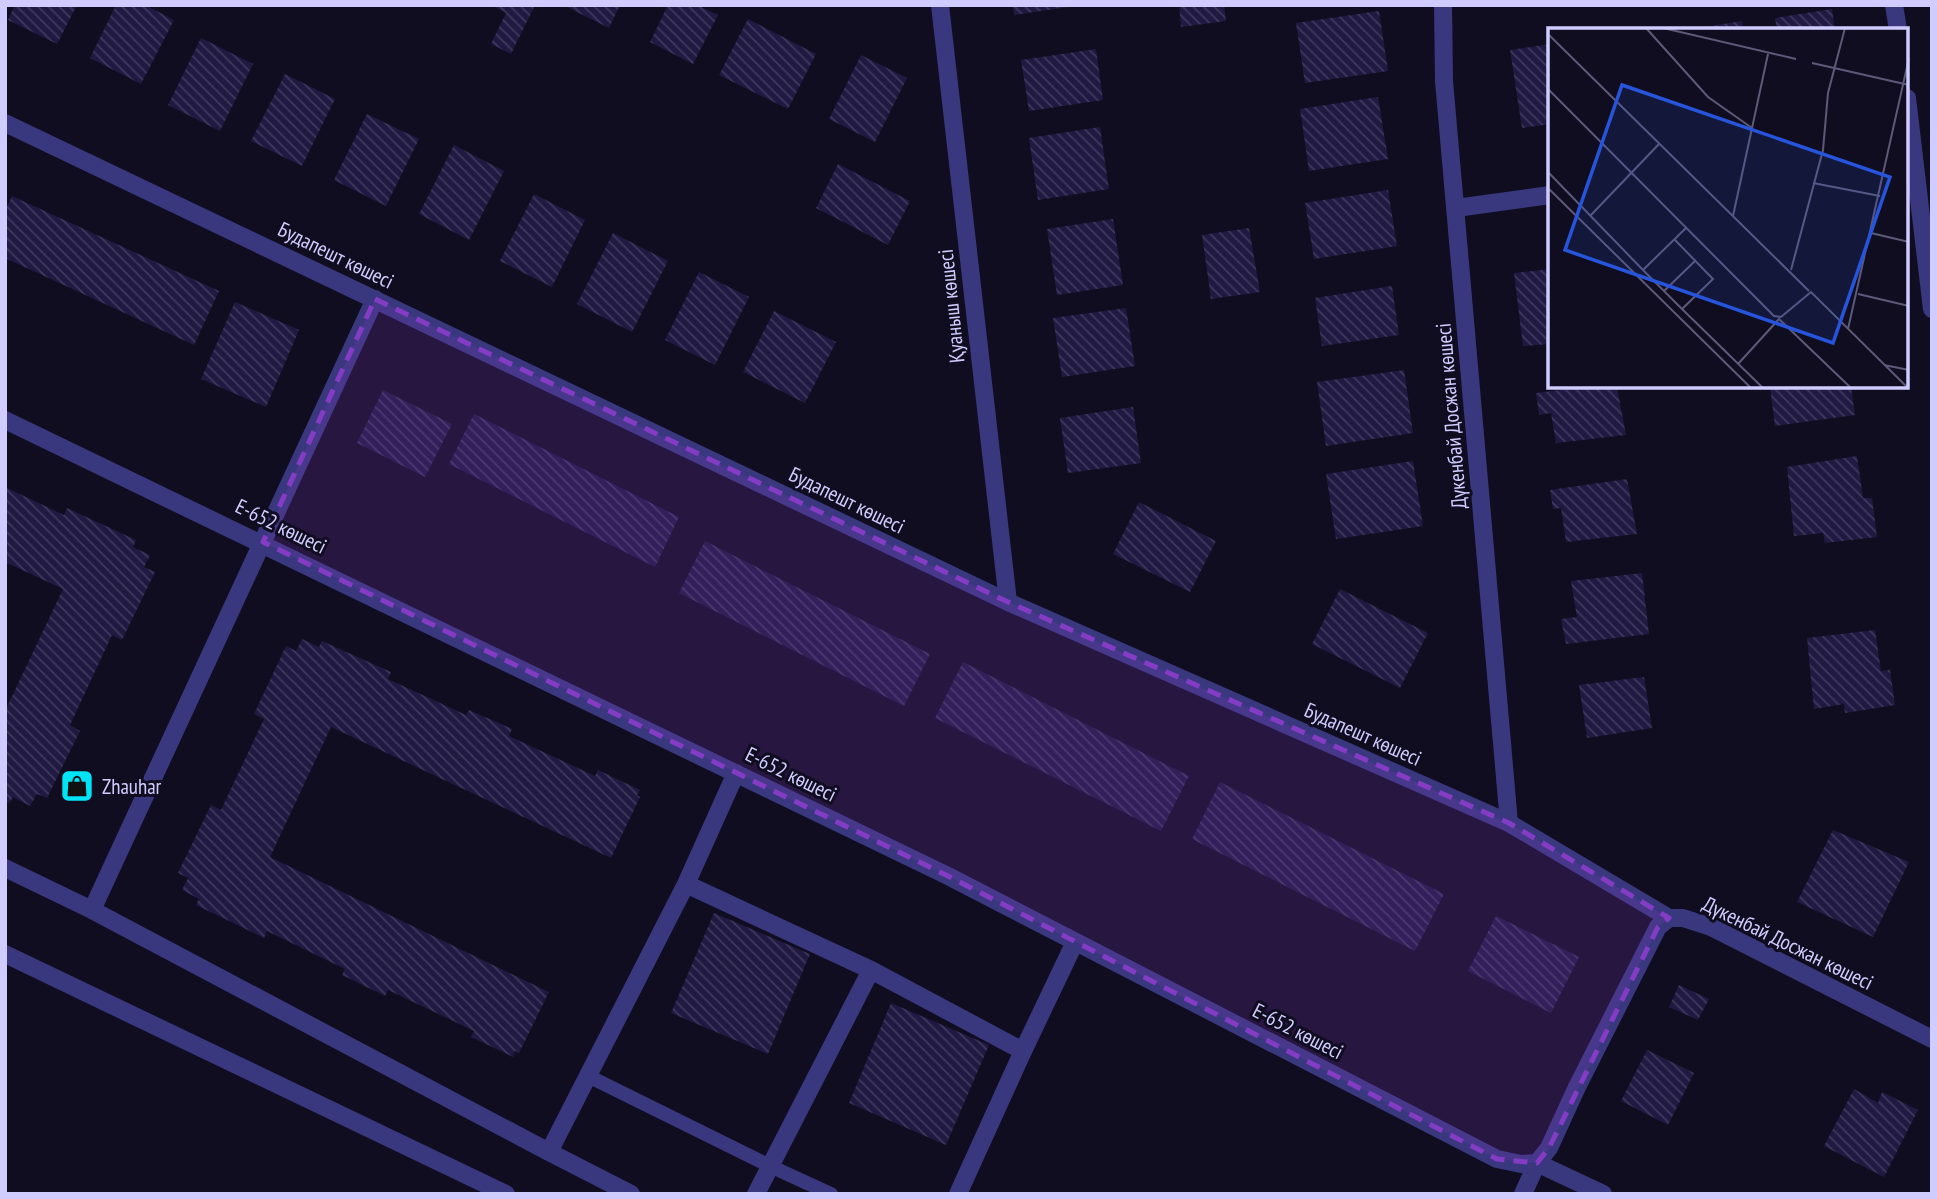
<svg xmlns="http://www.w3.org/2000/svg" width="1937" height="1199" viewBox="0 0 1937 1199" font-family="'PT Sans Narrow',sans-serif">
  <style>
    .building { fill: url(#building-back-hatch) }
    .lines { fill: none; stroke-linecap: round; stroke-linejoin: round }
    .lane { stroke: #39387f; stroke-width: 14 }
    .street { stroke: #39387f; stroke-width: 18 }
    .marked { fill: #843cc5; fill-opacity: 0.2; stroke: #843cc5; stroke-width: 5; stroke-dasharray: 14 9; stroke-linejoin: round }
    .labels { text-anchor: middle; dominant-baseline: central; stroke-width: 6; stroke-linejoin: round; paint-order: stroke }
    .street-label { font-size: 21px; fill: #d1ccff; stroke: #100d20 }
    .poi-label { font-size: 21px; fill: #d1ccff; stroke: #100d20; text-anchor: start }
    .inset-road { fill: none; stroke: #5d5979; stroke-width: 2 }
    .view { fill: #2654da; fill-opacity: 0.15; stroke: #2654da; stroke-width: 3.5 }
    .inset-edge { fill: none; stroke: #d1ccff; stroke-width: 3.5 }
  </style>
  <defs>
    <pattern id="building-back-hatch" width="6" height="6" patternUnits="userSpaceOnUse" patternTransform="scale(1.75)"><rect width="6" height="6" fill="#201941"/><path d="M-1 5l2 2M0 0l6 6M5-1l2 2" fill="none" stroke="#3f395e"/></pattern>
  </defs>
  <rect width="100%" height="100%" fill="#100d20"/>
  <path class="building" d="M15 5H77L57 44 8 20Z
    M116 5H145L174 20 141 84 90 58Z
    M491 5H535L511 54 491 44 506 13Z
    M563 5H620L609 28Z
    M668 5H697L718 15 693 64 650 42Z
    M1013 5H1068V7L1014 15Z
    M1179 5H1224L1226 21 1181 27Z
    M1832 9 1835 30H1777L1775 18Z
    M1379 11 1388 71 1305 83 1296 23Z
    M748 19 816 54 788 109 719 75Z
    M1742 21 1743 30H1698V28Z
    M201 38 253 64 220 131 168 105Z
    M1550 44V124L1522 128 1510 50Z
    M1096 49 1103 100 1029 111 1021 60Z
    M861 55 907 78 875 142 829 119Z
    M285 74 335 99 302 166 251 141Z
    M1378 97 1388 159 1309 171 1300 109Z
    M367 114 419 139 386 206 334 180Z
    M1100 127 1109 189 1038 200 1029 138Z
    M454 145 504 171 469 240 419 214Z
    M838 164 910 201 888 245 816 208Z
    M1388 190 1397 246 1314 259 1305 203Z
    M534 194 585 220 552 287 500 261Z
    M12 196 219 291 194 345 5 258V211Z
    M1113 219 1123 285 1057 295 1047 229Z
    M1249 228 1260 292 1211 299 1202 235Z
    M613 233 668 261 632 332 577 304Z
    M1550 269V344L1523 346 1514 273Z
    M699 272 749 297 715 365 665 340Z
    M1392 286 1399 335 1322 346 1315 298Z
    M235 302 299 330 266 407 201 379Z
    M1126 308 1135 366 1062 377 1053 318Z
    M774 311 836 342 805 403 743 372Z
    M1404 370 1413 433 1326 446 1317 382Z
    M1586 387H1617L1626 435 1556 443 1551 413 1539 415 1536 393Z
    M1770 387H1851L1855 415 1775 426Z
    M383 390 452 424 425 477 357 443Z
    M1133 407 1141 463 1068 473 1060 418Z
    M474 414 679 517 655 567 449 464Z
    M1857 456 1863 498H1872L1877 537 1825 543 1823 533 1794 536 1787 467Z
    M1413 461 1423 526 1336 539 1326 474Z
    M1627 479 1637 534 1566 542 1561 508 1553 509 1550 490Z
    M5 487 64 515 67 508 136 540 133 547 150 555 144 567 155 572 122 640 112 635 70 725 80 731 47 798 37 794 30 806 13 797 10 803 5 801V711L63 589 5 562Z
    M1139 502 1216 541 1190 592 1113 554Z
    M705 541 930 654 904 706 679 593Z
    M1642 573 1649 634 1566 644 1561 619 1577 617 1571 581Z
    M1340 589 1428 633 1400 688 1312 644Z
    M1875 630 1881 671 1890 670 1895 705 1845 713 1844 704 1814 709 1807 638Z
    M302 639 319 647 322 641 391 672 388 679 466 715 469 710 512 729 509 736 595 776 598 770 640 790 637 795 640 797 611 858 331 727 270 857 549 992 519 1053 515 1051 513 1057 471 1037 474 1031 388 990 385 996 342 975 345 969 267 931 264 938 196 905 199 899 182 890 188 878 178 873 211 805 221 810 264 719 254 714 286 646 296 651Z
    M963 662 1189 776 1161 831 935 718Z
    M1644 677 1652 728 1587 738 1579 685Z
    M1220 782 1444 894 1415 951 1192 839Z
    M1833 830 1909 862 1873 937 1797 902Z
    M714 913 810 954 768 1054 671 1013Z
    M1496 916 1579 957 1551 1013 1468 971Z
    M1679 985 1709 999 1698 1020 1669 1007Z
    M891 1003 989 1045 946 1145 849 1103Z
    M1647 1050 1694 1073 1668 1125 1621 1101Z
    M1854 1089 1878 1103 1882 1092 1918 1110 1884 1177 1824 1146Z"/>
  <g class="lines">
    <path class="lane" d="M588 1076 770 1166 831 1194"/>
    <path class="street" d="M940 5 1008 602
      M1443 5 1444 81 1509 823
      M1894 5 1898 30
      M1907 98 1932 309
      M5 123 1008 602 1509 823 1669 918
      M1456 208 1550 195
      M5 420 948 876 1497 1159 1521 1164 1537 1163 1549 1148 1577 1087 1658 927 1669 918H1683L1711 927 1932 1039
      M5 868 92 910 549 1152
      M686 884 871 970 1023 1051 958 1194
      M92 910 375 299
      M5 954 506 1194
      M1023 1051 1075 942
      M631 1194 549 1152 686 884 736 773
      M756 1194 871 970
      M1523 1194 1537 1163 1603 1194"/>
  </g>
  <path class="marked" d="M375 299 1008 602 1509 823 1669 918 1658 927 1549 1148 1537 1163 1497 1159 948 876 263 542Z"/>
  <defs>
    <symbol id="shop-square" viewBox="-11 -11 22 22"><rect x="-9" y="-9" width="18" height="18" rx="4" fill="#00e4f7" stroke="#100d20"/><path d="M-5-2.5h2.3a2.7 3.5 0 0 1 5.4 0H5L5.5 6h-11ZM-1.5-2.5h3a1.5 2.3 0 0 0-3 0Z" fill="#111"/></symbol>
  </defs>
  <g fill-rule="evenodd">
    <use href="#shop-square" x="58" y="767" width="38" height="38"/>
  </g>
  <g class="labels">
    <g class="street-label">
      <text transform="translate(336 255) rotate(26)">Будапешт көшесі</text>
      <text transform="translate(951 306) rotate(-96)">Қуаныш көшесі</text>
      <text transform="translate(1451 416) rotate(-95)">Дүкенбай Досжан көшесі</text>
      <text transform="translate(847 500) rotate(26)">Будапешт көшесі</text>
      <text transform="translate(281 526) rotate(26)">Е-652 көшесі</text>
      <text transform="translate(1363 734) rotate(24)">Будапешт көшесі</text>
      <text transform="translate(791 774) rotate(26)">Е-652 көшесі</text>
      <text transform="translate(1788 943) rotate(26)">Дүкенбай Досжан көшесі</text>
      <text transform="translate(1298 1031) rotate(27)">Е-652 көшесі</text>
    </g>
    <g class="poi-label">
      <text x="102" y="786">Zhauhar</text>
    </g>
  </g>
  <g transform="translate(1548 28)">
    <rect width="360" height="360" fill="#100d20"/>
    <path class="inset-road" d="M98 0 160 69 204 100M115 0 248 31M0 6 261 263M264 35 361 57M0 61 226 288 233 289 263 264 360 360M0 144 95 242M265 155 332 168M0 160 203 360M43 187 111 116M185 188 220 26M323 205 361 214M127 212 165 251 134 281 95 242 139 199M243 242 275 122 280 65 297 0M116 263 148 232M310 266 361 278M134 281 215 360M300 301 361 30M190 336 231 291 303 360M336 337 361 342"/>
    <path class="view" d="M74 57 342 149 285 315 17 222Z"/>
    <rect width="360" height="360" class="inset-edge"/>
  </g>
  <rect width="1937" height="1199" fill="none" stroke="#d1ccff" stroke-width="14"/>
</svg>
